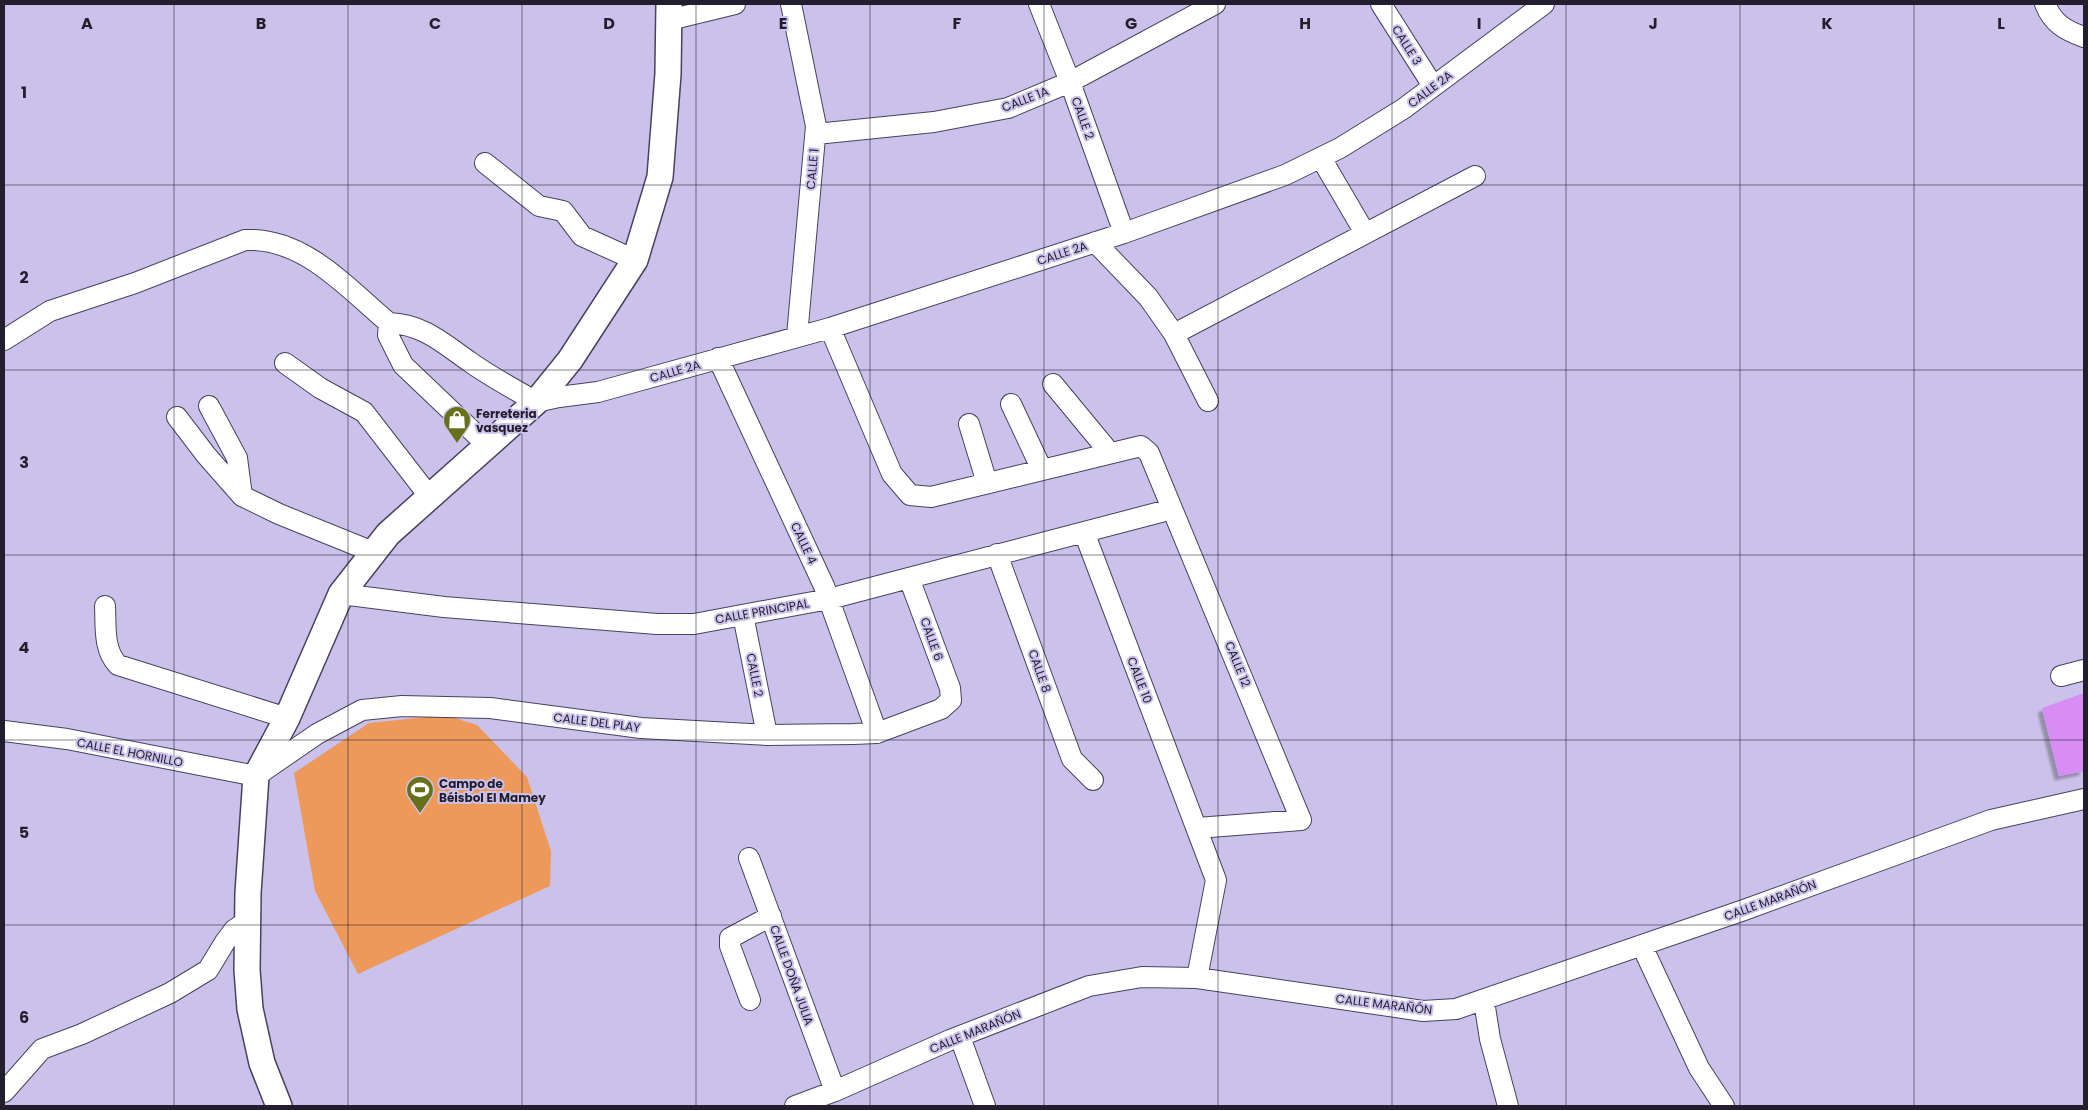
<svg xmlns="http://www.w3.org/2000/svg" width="2088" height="1110" viewBox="0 0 2088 1110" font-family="Poppins,sans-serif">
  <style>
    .green { fill: #ee995a }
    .building { fill: #d78df4; filter: url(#shadow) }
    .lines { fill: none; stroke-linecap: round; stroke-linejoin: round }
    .minor-casing { stroke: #494062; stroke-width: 22 }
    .major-casing { stroke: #494062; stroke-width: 28 }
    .minor { stroke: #fff; stroke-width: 20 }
    .major { stroke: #fff; stroke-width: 25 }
    .grid { fill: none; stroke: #221e2d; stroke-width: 1; stroke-opacity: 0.55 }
    .labels { text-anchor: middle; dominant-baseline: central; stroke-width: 4; stroke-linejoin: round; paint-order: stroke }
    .street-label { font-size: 12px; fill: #221e2d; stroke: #cbc2eb }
    .poi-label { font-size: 12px; font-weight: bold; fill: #221e2d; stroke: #cbc2eb; text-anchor: start }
    .grid-label { font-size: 16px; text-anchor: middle; font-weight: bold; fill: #221e2d; stroke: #cbc2eb; stroke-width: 4; stroke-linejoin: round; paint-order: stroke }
  </style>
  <defs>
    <filter id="shadow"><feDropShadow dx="-4.5" dy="4.5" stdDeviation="1" flood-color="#0004"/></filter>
  </defs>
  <rect width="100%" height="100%" fill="#cbc2eb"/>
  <path class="green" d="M445 715 477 725 527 777 551 851 550 886 358 974 315 891 294 773 369 723Z"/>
  <path class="building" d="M2084 693V771L2059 776 2042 708Z"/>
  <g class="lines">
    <defs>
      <path id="minor" d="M791 4 816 126 797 336
        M1039 4 1070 82 1124 233
        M1381 4 1433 86
        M2045 4C2053 23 2064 30 2084 37
        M669 20 735 4
        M816 134 934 122 1008 108 1070 82 1215 4
        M1321 158 1365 233
        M485 163 539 206 563 211 582 236 635 260
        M1095 242 1148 297 1174 334 1475 176
        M389 323 388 335 403 365 487 445
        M830 328 892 474 910 495 931 497 1141 446 1149 453 1301 820 1197 828
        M1174 334 1208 401
        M4 340 50 311 135 283 245 240C304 237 347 288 389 323 423 324 444 344 470 362 491 377 514 389 536 402L559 397 598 392 830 328 1124 233 1285 175 1340 148 1403 109 1544 4
        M718 358 824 586 877 733
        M285 363 320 388 364 412 429 496
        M1053 384 1110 453
        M1011 404 1042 470
        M209 406 237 458 242 496
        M177 417 206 455 242 496 279 514 373 552
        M969 424 987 483
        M1084 532 1216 880 1197 978
        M997 554 1072 759 1093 780
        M341 594 444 607 657 624H694L829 599 1172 509
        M105 606C106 625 103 650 118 665L287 718
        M743 615 767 735
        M2061 676 2084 670
        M4 731 67 739 256 776 317 734 362 710 402 706 490 708 641 728 767 735 853 734 877 733 941 709 951 700 950 688 909 578
        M749 858 835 1091
        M1642 946 1699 1068 1724 1106
        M750 1000 730 946V938L771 916
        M1484 1001 1490 1039 1508 1106
        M960 1037 985 1106
        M4 1092 42 1049 82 1034 170 993 208 970 225 942 234 930 247 921
        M795 1106 835 1091 950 1040 1089 986 1142 977 1197 978 1423 1011 1456 1009 1744 910 1991 820 2084 799"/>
      <path id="major" d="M279 1106 262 1063 250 1009 247 970 248 893 256 776 287 718 341 594 388 534 536 402 570 360 635 260 660 177 668 74 669 4"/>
    </defs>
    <use href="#minor" class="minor-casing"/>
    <use href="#major" class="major-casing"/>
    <use href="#minor" class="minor"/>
    <use href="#major" class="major"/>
  </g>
  <path class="grid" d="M174 4V1106M348 4V1106M522 4V1106M696 4V1106M870 4V1106M1044 4V1106M1218 4V1106M1392 4V1106M1566 4V1106M1740 4V1106M1914 4V1106M4 185H2084M4 370H2084M4 555H2084M4 740H2084M4 925H2084"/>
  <defs>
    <symbol id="shop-pin" viewBox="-11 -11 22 30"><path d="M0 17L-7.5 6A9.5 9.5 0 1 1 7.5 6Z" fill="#677119" stroke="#cbc2eb"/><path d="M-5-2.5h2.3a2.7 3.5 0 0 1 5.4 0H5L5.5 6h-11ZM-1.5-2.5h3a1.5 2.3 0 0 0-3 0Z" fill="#fff"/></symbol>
    <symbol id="stadium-pin" viewBox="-11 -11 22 30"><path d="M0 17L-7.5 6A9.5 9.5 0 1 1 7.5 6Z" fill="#677119" stroke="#cbc2eb"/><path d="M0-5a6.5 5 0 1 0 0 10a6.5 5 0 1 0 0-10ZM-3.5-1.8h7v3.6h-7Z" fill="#fff"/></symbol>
  </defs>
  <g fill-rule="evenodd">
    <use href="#shop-pin" x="441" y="404" width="32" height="43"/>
    <use href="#stadium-pin" x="404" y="774" width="32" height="43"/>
  </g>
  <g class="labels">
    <g class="street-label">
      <text transform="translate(1407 45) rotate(58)">CALLE 3</text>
      <text transform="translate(1430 89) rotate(-37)">CALLE 2A</text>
      <text transform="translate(1025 99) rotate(-21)">CALLE 1A</text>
      <text transform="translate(1083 118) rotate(70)">CALLE 2</text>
      <text transform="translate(812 169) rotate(-85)">CALLE 1</text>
      <text transform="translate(1062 253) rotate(-18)">CALLE 2A</text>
      <text transform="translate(675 371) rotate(-16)">CALLE 2A</text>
      <text transform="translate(804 543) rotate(65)">CALLE 4</text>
      <text transform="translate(762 611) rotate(-10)">CALLE PRINCIPAL</text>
      <text transform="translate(932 639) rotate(70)">CALLE 6</text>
      <text transform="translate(1238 664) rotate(68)">CALLE 12</text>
      <text transform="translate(1040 671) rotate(70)">CALLE 8</text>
      <text transform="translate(755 675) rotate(79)">CALLE 2</text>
      <text transform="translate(1140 680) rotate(69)">CALLE 10</text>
      <text transform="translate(597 722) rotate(7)">CALLE DEL PLAY</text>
      <text transform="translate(130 752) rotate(11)">CALLE EL HORNILLO</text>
      <text transform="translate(1770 900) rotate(-20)">CALLE MARAÑÓN</text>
      <text transform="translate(792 975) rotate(70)">CALLE DOÑA JULIA</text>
      <text transform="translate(1384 1004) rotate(7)">CALLE MARAÑÓN</text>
      <text transform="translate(975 1031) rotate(-22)">CALLE MARAÑÓN</text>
    </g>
    <g class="poi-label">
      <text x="476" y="413">Ferreteria<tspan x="476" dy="14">vasquez</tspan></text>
      <text x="439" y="783">Campo de<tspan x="439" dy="14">Béisbol El Mamey</tspan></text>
    </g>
  </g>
  <g class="grid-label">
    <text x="87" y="29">A</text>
    <text x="261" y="29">B</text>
    <text x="435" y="29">C</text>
    <text x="609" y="29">D</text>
    <text x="783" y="29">E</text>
    <text x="957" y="29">F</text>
    <text x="1131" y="29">G</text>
    <text x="1305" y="29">H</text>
    <text x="1479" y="29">I</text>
    <text x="1653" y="29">J</text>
    <text x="1827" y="29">K</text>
    <text x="2001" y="29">L</text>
    <text x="24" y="98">1</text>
    <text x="24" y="283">2</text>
    <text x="24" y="468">3</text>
    <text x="24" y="653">4</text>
    <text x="24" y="838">5</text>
    <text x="24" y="1023">6</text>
  </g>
  <rect width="2088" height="1110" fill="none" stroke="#221e2d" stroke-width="10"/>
</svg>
